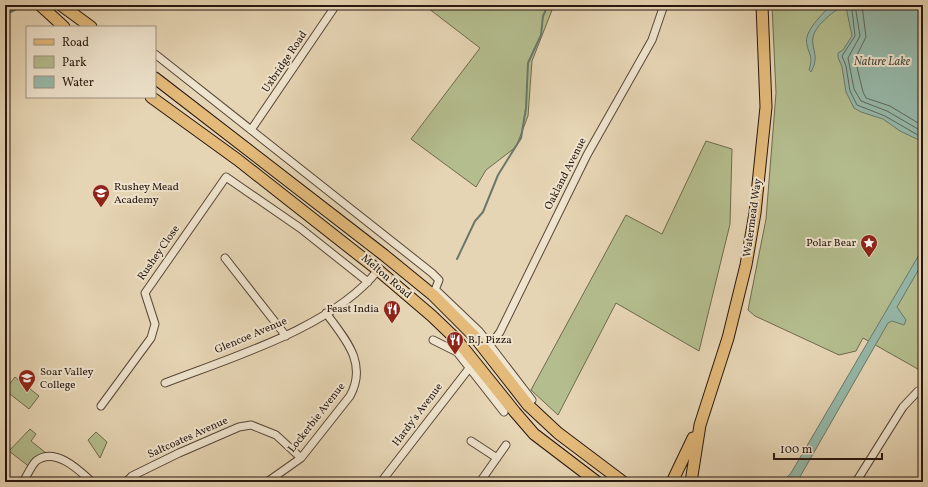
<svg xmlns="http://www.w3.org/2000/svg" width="928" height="487" viewBox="0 0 928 487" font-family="Vollkorn,serif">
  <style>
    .green { fill: #b4bd8e; stroke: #6e6a4e }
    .water { fill: #96b9aa; stroke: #6a786c }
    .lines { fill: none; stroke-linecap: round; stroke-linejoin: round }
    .shore { stroke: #5e685c; stroke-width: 1 }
    .stream { stroke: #6a786c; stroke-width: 2 }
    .minor-casing { stroke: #574638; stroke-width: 9 }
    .primary-casing { stroke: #27170e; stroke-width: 13 }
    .trunk-casing { stroke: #27170e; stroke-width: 13 }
    .minor { stroke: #efe4ce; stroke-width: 7 }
    .primary { stroke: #e3ba7a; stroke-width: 11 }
    .trunk { stroke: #e3ba7a; stroke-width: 11 }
    .labels { text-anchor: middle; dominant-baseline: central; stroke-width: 4; stroke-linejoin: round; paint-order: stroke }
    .street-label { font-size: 11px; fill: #27170e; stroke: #efe4ce }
    .poi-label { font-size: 11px; fill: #27170e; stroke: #efe4ce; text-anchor: start }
    .water-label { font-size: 12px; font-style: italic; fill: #4e5045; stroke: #efe4ce }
  </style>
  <rect width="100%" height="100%" fill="#e6d5b4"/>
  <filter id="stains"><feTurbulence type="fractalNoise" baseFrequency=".005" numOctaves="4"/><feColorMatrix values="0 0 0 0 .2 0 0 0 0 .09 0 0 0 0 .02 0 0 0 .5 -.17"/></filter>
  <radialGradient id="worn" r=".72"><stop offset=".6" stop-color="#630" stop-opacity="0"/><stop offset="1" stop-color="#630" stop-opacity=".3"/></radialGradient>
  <path class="green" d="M424 5H554L532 61 528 116 516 147 486 170 476 187 411 139 480 48Z
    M772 5H923V372L863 338 856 351 839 355 755 316 748 310 766 219 776 93Z
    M706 141 732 149 730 224 699 351 616 303 558 415 531 390 626 215 662 234Z
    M15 377 39 396 29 409 5 390Z
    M30 429 36 434 31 441 46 453 38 458 31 468 9 451Z
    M96 432 107 442 100 458 88 440Z"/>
  <path class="water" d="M831 5H923V142L900 131 883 119 861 112 854 108 846 92 842 67 838 57V53L843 50 852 36 846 7C839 7 835 11 830 15 796 43 825 48 811 72L809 70C813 57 810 57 807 45 803 31 823 14 831 5Z
    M923 248V262L897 307 906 320 904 325 892 321 888 323 797 482H783L791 473Z"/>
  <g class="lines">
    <path class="shore" d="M849 5 852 10 855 36 842 56 846 66 850 91 857 105 885 116 923 138
      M855 5 860 36 848 58 854 89 861 101 887 111 923 132
      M862 5 866 37 855 59 863 92 866 98 890 106 923 126"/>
    <path class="stream" d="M5 15 20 7
      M457 259 475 221 483 212 498 175 521 138 526 108 528 63 541 35 543 16 548 5"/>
    <defs>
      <path id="minor" d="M155 54 432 273 439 280 433 295
        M251 130 336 5
        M225 258 286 336
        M436 290 479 331 532 400
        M433 340 457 352 504 412
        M485 352 500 332 587 155 652 40 664 5
        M165 383C230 358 334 327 378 270
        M101 406 151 338 155 324 145 293 226 177 300 228 368 282
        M471 441 497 458
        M23 482C27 476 31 466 36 461 55 446 80 471 92 482
        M126 482 132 476 179 453 239 427 251 425 276 435 301 458
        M267 482 301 458 350 396C368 363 345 339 326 313
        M381 482 474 362
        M480 482 506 445
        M856 482 903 407 918 391"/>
      <path id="primary" d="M40 5 64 27
        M61 5 91 27
        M155 78 384 255 433 295 474 336 528 405 558 433 623 482
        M151 97 238 160 378 270 432 316 457 340 515 412 534 434 597 482"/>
      <path id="trunk" d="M672 482 693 438
        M691 482 700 425 728 338 746 265 755 213 766 107 762 5"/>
    </defs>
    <use href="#minor" class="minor-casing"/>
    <use href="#primary" class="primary-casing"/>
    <use href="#trunk" class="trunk-casing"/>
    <use href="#minor" class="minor"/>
    <use href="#primary" class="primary"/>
    <use href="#trunk" class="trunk"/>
  </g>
  <defs>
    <symbol id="school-pin" viewBox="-11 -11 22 30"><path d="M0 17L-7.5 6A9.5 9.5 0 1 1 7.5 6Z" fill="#8f2418" stroke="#efe4ce"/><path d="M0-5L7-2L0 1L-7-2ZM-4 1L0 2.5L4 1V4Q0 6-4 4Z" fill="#fff"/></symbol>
    <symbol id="sight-pin" viewBox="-11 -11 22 30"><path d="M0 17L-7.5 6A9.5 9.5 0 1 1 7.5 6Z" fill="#8f2418" stroke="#efe4ce"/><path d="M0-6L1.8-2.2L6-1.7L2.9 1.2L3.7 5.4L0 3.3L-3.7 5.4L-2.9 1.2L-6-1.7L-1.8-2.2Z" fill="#fff"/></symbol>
    <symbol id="restaurant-pin" viewBox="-11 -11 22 30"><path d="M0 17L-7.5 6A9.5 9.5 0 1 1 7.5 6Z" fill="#8f2418" stroke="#efe4ce"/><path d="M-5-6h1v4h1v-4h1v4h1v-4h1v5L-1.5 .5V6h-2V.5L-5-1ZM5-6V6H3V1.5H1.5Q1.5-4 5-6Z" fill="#fff"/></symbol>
  </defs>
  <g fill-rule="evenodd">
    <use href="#school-pin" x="91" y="183" width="20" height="27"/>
    <use href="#sight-pin" x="859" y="233" width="20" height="27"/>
    <use href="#restaurant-pin" x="382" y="299" width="20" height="27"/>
    <use href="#restaurant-pin" x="445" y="330" width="20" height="27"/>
    <use href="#school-pin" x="17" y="368" width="20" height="27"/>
  </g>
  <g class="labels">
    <g class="street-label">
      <text transform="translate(285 62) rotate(-56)">Uxbridge Road</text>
      <text transform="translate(566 174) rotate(-63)">Oakland Avenue</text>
      <text transform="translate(753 218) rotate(-82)">Watermead Way</text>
      <text transform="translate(159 253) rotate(-55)">Rushey Close</text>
      <text transform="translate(386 277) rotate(40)">Melton Road</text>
      <text transform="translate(251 336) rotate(-23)">Glencoe Avenue</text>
      <text transform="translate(418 415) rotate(-53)">Hardy's Avenue</text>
      <text transform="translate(317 418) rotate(-52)">Lockerbie Avenue</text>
      <text transform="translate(188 438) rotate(-24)">Saltcoates Avenue</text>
    </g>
    <g class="poi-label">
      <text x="114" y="187">Rushey Mead<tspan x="114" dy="13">Academy</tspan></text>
      <text x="856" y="243" text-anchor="end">Polar Bear</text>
      <text x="379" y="309" text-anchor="end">Feast India</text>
      <text x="468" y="340">B.J. Pizza</text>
      <text x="40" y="372">Soar Valley<tspan x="40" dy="13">College</tspan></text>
    </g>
    <g class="water-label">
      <text x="882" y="62">Nature Lake</text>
    </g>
  </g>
  <rect width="928" height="487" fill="none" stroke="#e6d5b4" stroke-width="20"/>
  <rect x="6" y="6" width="916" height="475" fill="none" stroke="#27170e" stroke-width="2"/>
  <rect x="10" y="10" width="908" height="467" fill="none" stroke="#27170e"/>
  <rect x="26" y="26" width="130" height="72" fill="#efe4ce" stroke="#9f9281"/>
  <rect x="34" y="39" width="20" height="6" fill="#e3ba7a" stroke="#9f9281"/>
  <text x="62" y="46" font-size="12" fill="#27170e">Road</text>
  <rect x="34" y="56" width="20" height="12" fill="#b4bd8e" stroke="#9f9281"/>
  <text x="62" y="66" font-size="12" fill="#27170e">Park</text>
  <rect x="34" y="76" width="20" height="12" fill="#96b9aa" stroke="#9f9281"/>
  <text x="62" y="86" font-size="12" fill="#27170e">Water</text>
  <path d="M774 453v6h108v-6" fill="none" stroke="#27170e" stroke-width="2"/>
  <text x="780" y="453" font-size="12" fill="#27170e" stroke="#efe4ce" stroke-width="3" paint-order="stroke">100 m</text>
  <rect width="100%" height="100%" filter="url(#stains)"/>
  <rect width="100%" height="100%" fill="url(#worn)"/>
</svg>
